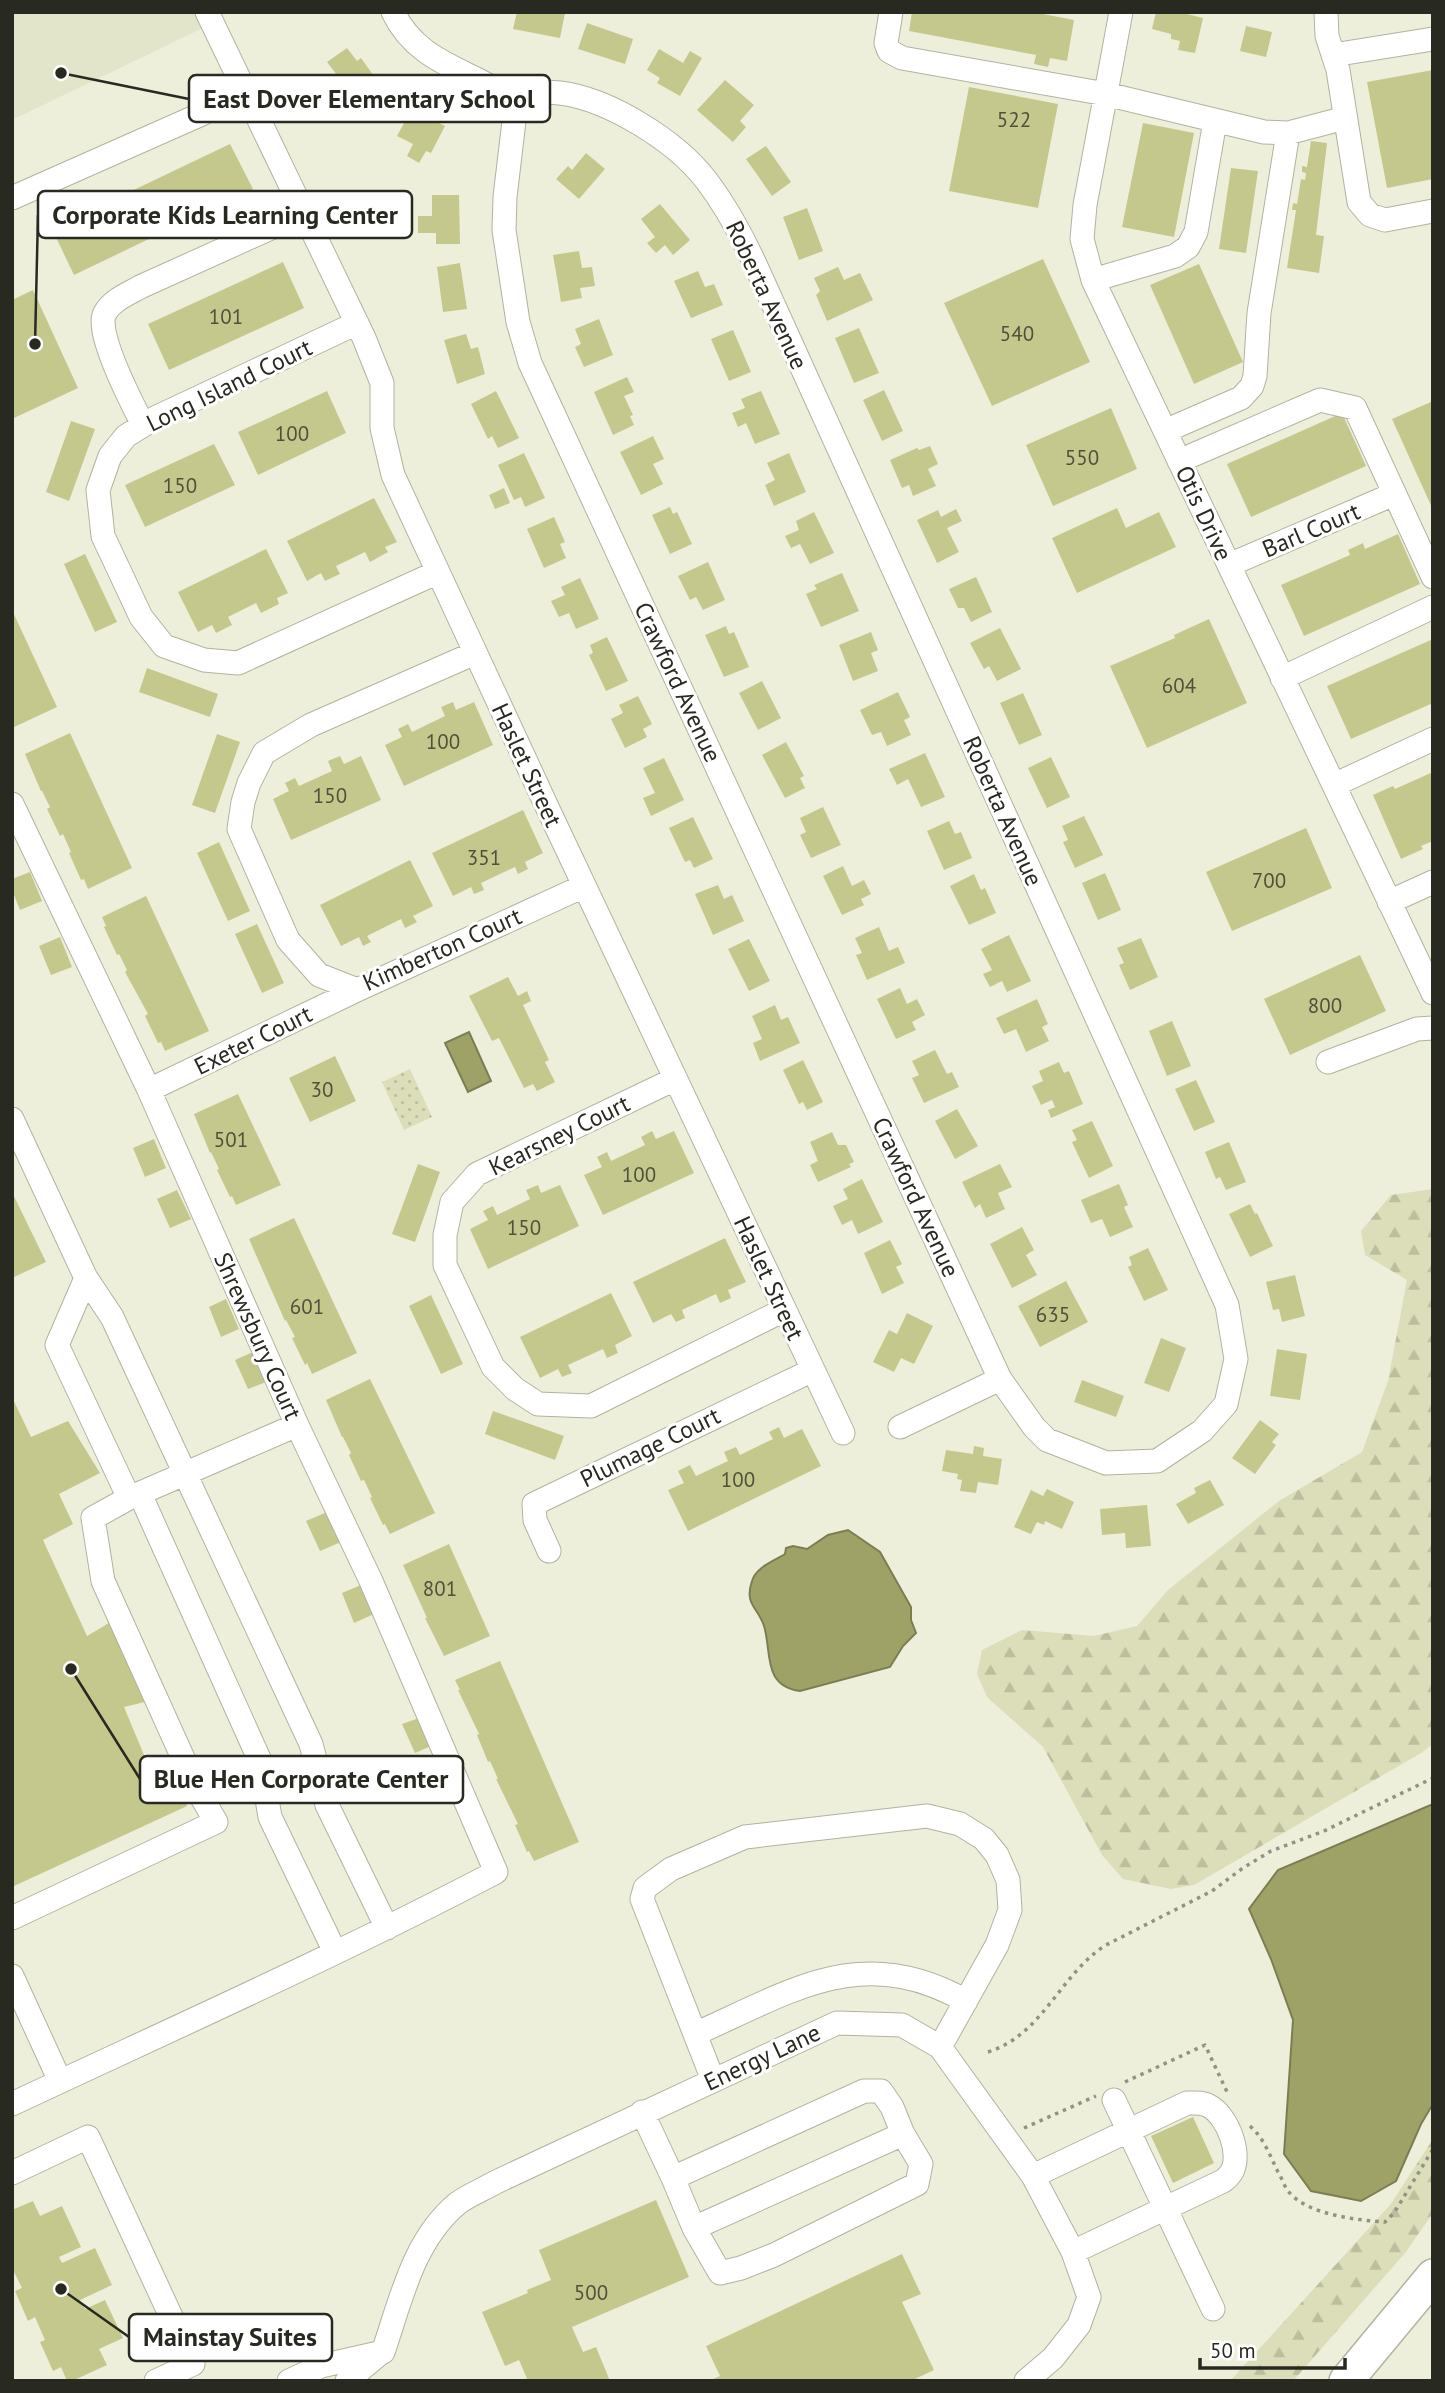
<svg xmlns="http://www.w3.org/2000/svg" width="1445" height="2393" viewBox="0 0 1445 2393" font-family="'PT Sans',sans-serif">
  <style>
    .built { fill: #e3e5ca }
    .forest { fill: url(#forest-firs) }
    .park { fill: url(#park-dots) }
    .water { fill: #9fa267; stroke: #7b7e52; stroke-width: 2 }
    .building { fill: #c5c88c }
    .lines { fill: none; stroke-linecap: round; stroke-linejoin: round }
    .minor-casing { stroke: #b1b39f; stroke-width: 25 }
    .highway-casing { stroke: #b1b39f; stroke-width: 36 }
    .path { stroke: #919284; stroke-width: 3.5; stroke-dasharray: 3.5 5; stroke-linecap: butt }
    .minor { stroke: #fff; stroke-width: 23 }
    .highway { stroke: #fff; stroke-width: 33 }
    .labels { text-anchor: middle; dominant-baseline: central; stroke-width: 6; stroke-linejoin: round; paint-order: stroke }
    .number-label { font-size: 21px; fill: #4f513c }
    .street-label { font-size: 24px; fill: #282921; stroke: #fff }
    .leader { fill: none; stroke: #282921; stroke-width: 2.5 }
    .callout-dot { fill: #282921; stroke: #fff; stroke-width: 2.5 }
    .callout { fill: #fff; stroke: #282921; stroke-width: 2.5 }
    .callout-label { font-size: 26px; text-anchor: middle; font-weight: bold; fill: #282921 }
  </style>
  <defs>
    <pattern id="forest-firs" width="22" height="20" patternUnits="userSpaceOnUse" patternTransform="scale(1.75)"><rect width="22" height="20" fill="#dbdeb8"/><path d="M5 1l3.5 6h-7zM16 11l3.5 6h-7z" fill="#bcbe9e"/></pattern>
    <pattern id="park-dots" width="8" height="8" patternUnits="userSpaceOnUse" patternTransform="scale(1.75)"><rect width="8" height="8" fill="#dbdeb8"/><path d="M2 2h.1M6 6h.1" fill="none" stroke="#bcbe9e" stroke-width="1.8" stroke-linecap="round"/></pattern>
  </defs>
  <rect width="100%" height="100%" fill="#eeefdb"/>
  <path class="built" d="M12 12H200L207 26 12 120Z"/>
  <path class="forest" d="M1433 1189V1744L1421 1753 1194 1885 1171 1889 1123 1879 1102 1855 1043 1747 987 1697 977 1674 982 1650 1022 1630 1094 1636 1137 1626 1168 1590 1279 1501 1362 1452 1388 1381 1407 1280 1365 1255 1361 1231 1391 1195Z
    M1433 2139V2213L1405 2253 1293 2381H1230L1390 2205Z"/>
  <path class="park" d="M410 1069 432 1117 404 1130 382 1082Z"/>
  <path class="water" d="M469 1032 491 1081 468 1092 445 1043Z
    M848 1530 880 1552 911 1607V1620L916 1633 903 1646 890 1667 800 1691C762 1686 772 1651 764 1626 758 1607 744 1605 752 1581 756 1567 774 1561 785 1554L786 1548 793 1546 807 1549 828 1535Z
    M1433 1804V2104L1421 2124 1396 2181 1361 2201 1311 2191 1284 2154 1293 2020 1271 1959 1249 1909 1278 1870Z"/>
  <path class="building" d="M517 12 565 13 560 38 513 29Z
    M912 12H1033L1074 20 1067 61 1050 58 1048 67 1034 64 1036 55 909 31Z
    M1156 12H1179L1203 18 1195 53 1178 50 1180 41 1171 39V34L1152 29Z
    M587 23 633 39 625 64 578 49Z
    M1246 26 1272 32 1266 57 1240 51Z
    M347 48 357 61 361 58 376 79 353 96 327 62Z
    M659 49 683 63 690 51 702 58 680 96 657 83 660 78 647 70Z
    M1433 70V179L1387 188 1367 82Z
    M725 80 754 105 740 121 746 127 733 142 697 110Z
    M969 87 1058 104 1038 208 949 191Z
    M409 114 423 121 425 116 445 126 431 153 426 151 419 163 407 156 413 144 397 136Z
    M1143 123 1194 133 1174 237 1122 227Z
    M1311 141 1327 143 1316 235 1324 236 1319 273 1287 268 1296 210H1292L1293 203 1297 204 1301 179 1305 180 1306 173 1302 172V166L1307 167Z
    M230 144 253 189 74 275 52 229Z
    M766 146 791 182 772 196 746 159Z
    M586 153 605 169 579 199 556 179 568 166 572 170Z
    M1231 168 1258 171 1246 253 1219 249Z
    M432 195H459L460 244H436V233H418V216H432Z
    M660 204 690 240 673 255 665 245 656 253 647 243 655 237 641 219Z
    M807 208 823 251 799 260 783 217Z
    M579 251 582 268 592 267 595 286 580 288 582 298 561 302 553 255Z
    M1043 259 1090 362 992 406 944 303Z
    M283 262 304 308 169 370 148 324Z
    M460 263 467 309 443 312 437 267Z
    M1199 264 1243 362 1194 384 1150 285Z
    M838 267 844 280 860 273 873 300 827 321 816 295 820 291 814 278Z
    M698 271 705 287 714 284 723 305 691 318 674 281Z
    M33 290 78 388 12 419V300Z
    M599 319 613 355 584 367 575 347 581 344 575 329Z
    M859 328 879 373 854 383 835 338Z
    M733 330 751 372 729 381 711 339Z
    M466 334 471 349 478 347 485 374 457 384 444 340Z
    M627 377 634 392 624 396 633 415 630 416 634 425 613 435 594 392Z
    M884 390 903 431 882 441 863 400Z
    M327 391 346 433 258 475 238 432Z
    M496 391 519 438 498 448 492 436 488 439 471 404Z
    M761 391 780 434 755 444 746 423 738 427 732 413 745 408 741 399Z
    M1433 401V510L1392 419Z
    M1111 408 1137 469 1053 506 1026 445Z
    M1342 413 1366 466 1251 517 1227 464Z
    M71 421 95 429 69 501 46 492Z
    M653 436 664 459 653 464 663 484 641 495 620 452Z
    M214 444 235 485 145 527 125 485Z
    M930 446 938 464 928 469 936 486 913 496 909 485 902 488 890 460 917 448 919 450Z
    M524 453 545 498 525 507 521 497 514 500 498 465Z
    M789 453 806 492 774 506 765 485 775 480 767 463Z
    M504 488 510 503 495 509 489 495Z
    M374 498 397 542 385 547 388 552 370 562 365 552 336 566 340 574 325 581 321 573 307 581 287 541Z
    M670 507 673 514 677 512 692 544 670 554 652 515Z
    M1117 508 1126 528 1159 512 1176 547 1077 593 1052 538Z
    M956 509 962 521 947 528 959 552 937 563 917 520 938 510 941 517Z
    M814 512 834 553 810 564 800 544 791 548 785 536 799 530 796 521Z
    M554 517 565 542 560 544 566 558 544 568 527 529Z
    M1398 534 1420 584 1304 636 1281 585 1350 555 1348 550 1363 543 1365 549Z
    M266 549 288 593 277 598 279 604 261 613 256 603 228 617 232 625 216 633 212 625 198 632 178 592Z
    M85 554 117 622 95 632 64 564Z
    M708 562 725 600 703 610 696 597 690 600 678 576Z
    M842 573 859 611 821 627 806 594 817 589 814 585Z
    M976 577 992 612 971 622 964 608H958L949 589Z
    M580 578 599 619 576 629 569 613 559 617 551 601 565 595 561 587Z
    M12 610 57 707 12 728Z
    M1209 619 1247 703 1147 748 1110 666 1175 638 1174 635Z
    M726 626 729 634 734 632 749 667 724 677 705 635Z
    M1000 628 1021 669 997 681 989 666 984 669 970 643Z
    M871 632 878 650 871 653 878 671 853 681 839 645Z
    M607 637 628 681 606 691 589 655 593 653 590 645Z
    M1433 639V703L1351 739 1327 686Z
    M147 668 218 694 210 717 139 692Z
    M762 681 781 718 758 730 739 693Z
    M898 692 910 717 904 720 911 735 887 746 881 732 872 735 860 710Z
    M1023 693 1042 735 1019 745 1000 703Z
    M638 696 652 724 643 729 647 737 625 748 611 719 623 713 619 705Z
    M453 702 456 710 474 702 493 745 404 786 385 745 402 737 398 729 408 724 412 732 445 716 441 707Z
    M70 733 132 868 88 889 84 879 81 880 69 853 71 852 63 834 60 836 47 809 50 807 42 791H41L25 754Z
    M217 734 240 742 215 813 192 805Z
    M786 742 804 776 800 778 805 788 785 798 762 755Z
    M925 753 945 797 921 807 908 779 897 785 889 769Z
    M340 756 344 764 361 756 381 800 291 840 273 799 289 791 285 783 295 778 299 786 332 771 328 761Z
    M1051 757 1070 797 1047 808 1028 768Z
    M664 758 684 800 651 816 643 798 655 793 643 768Z
    M1433 772V841L1421 846 1423 849 1401 859 1373 795 1393 786 1395 789Z
    M823 807 841 845 811 858 800 835 806 832 800 818Z
    M523 810 543 853 525 862 528 869 518 874 515 867 481 883 484 890 474 894 471 887 453 896 432 853Z
    M1084 816 1103 855 1075 868 1063 842 1068 840 1062 826Z
    M693 817 713 859 694 868 690 860 685 862 669 828Z
    M949 821 955 834 961 832 972 858 944 870 927 831Z
    M1306 828 1332 888 1232 931 1206 872Z
    M219 842 250 911 228 921 197 853Z
    M410 860 433 906 413 916 417 922 405 928 401 919 367 936 371 942 363 946 359 937 341 946 320 905Z
    M843 866 852 886 864 880 871 894 861 899 864 905 842 915 823 876Z
    M30 872 42 901 20 910 12 890V879Z
    M1105 873 1121 910 1098 920 1082 883Z
    M974 874 981 890 985 888 996 913 969 925 950 886Z
    M718 885 724 899 732 895 744 921 713 935 695 894Z
    M146 896 209 1031 165 1051 161 1042 158 1043 145 1016 148 1014 125 972 127 970 119 954 117 955 104 927 106 926 102 917Z
    M257 924 284 983 262 993 235 934Z
    M879 927 889 951 898 947 905 963 867 980 856 955 862 953 855 938Z
    M1009 935 1031 981 1007 992 1002 981 990 987 983 974 992 970 981 949Z
    M60 937 72 967 51 975 39 946Z
    M1141 938 1158 977 1130 990 1119 965 1124 963 1117 948Z
    M749 939 770 981 749 991 728 949Z
    M1360 955 1386 1011 1290 1055 1264 999Z
    M508 977 518 996 527 991 531 1001 523 1005 549 1060 545 1062 555 1082 537 1091 533 1084 524 1088 499 1038 492 1041 469 996Z
    M900 988 907 1004 917 999 925 1015 912 1022 916 1030 896 1039 877 999Z
    M1037 999 1048 1024 1042 1027 1049 1041 1026 1052 1016 1029 1004 1034 996 1018Z
    M775 1005 781 1020 788 1017 800 1043 760 1061 753 1043 762 1039 752 1016Z
    M1172 1021 1191 1066 1167 1076 1149 1031Z
    M935 1050 947 1074 952 1072 959 1087 924 1103 912 1078 919 1075 912 1061Z
    M335 1056 356 1101 310 1122 289 1078Z
    M803 1060 823 1102 807 1110 803 1102 799 1104 783 1070Z
    M1059 1062 1064 1073 1069 1071 1083 1104 1051 1118 1048 1110 1055 1107 1052 1100 1041 1105 1032 1086 1043 1081 1039 1071Z
    M1196 1080 1215 1122 1194 1131 1175 1089Z
    M238 1094 281 1185 236 1205 232 1196 230 1197 217 1170 219 1169 211 1152 210 1153 194 1114Z
    M957 1109 978 1146 955 1159 935 1121Z
    M1092 1121 1113 1166 1089 1178 1072 1142 1077 1140 1072 1130Z
    M652 1131 656 1139 674 1131 694 1173 603 1215 584 1175 602 1167 597 1157 607 1152 611 1161 645 1145 641 1137Z
    M832 1132 838 1145H846L854 1162 849 1164 851 1167 818 1182 810 1165 818 1161 810 1142Z
    M154 1139 166 1168 145 1177 133 1148Z
    M1229 1142 1246 1182 1226 1190 1220 1177 1216 1179 1205 1152Z
    M418 1164 440 1172 415 1242 392 1234Z
    M1000 1164 1012 1187 998 1193 1005 1209 986 1218 980 1204 975 1208 962 1182Z
    M862 1179 883 1222 858 1234 852 1220 842 1225 833 1206 848 1199 843 1189Z
    M1119 1184 1128 1205 1124 1207 1133 1227 1110 1237 1102 1219 1091 1223 1081 1200Z
    M538 1185 541 1193 560 1185 579 1226 488 1269 470 1229 488 1220 483 1211 493 1206 497 1215 530 1199 526 1190Z
    M177 1190 191 1219 170 1228 157 1199Z
    M12 1192 46 1262 12 1278Z
    M1250 1204 1255 1214 1257 1213 1273 1246 1250 1257 1229 1214Z
    M294 1218 357 1353 312 1374 307 1363 305 1365 292 1338 295 1337 286 1320 285 1321 249 1239Z
    M1022 1227 1034 1250 1026 1255 1037 1275 1012 1288 990 1244Z
    M725 1238 746 1282 728 1290 731 1298 720 1303 716 1294 682 1310 685 1318 676 1322 671 1314 653 1323 633 1282Z
    M890 1240 902 1264 896 1267 904 1283 882 1294 864 1253Z
    M1148 1248 1168 1290 1144 1301 1128 1267 1132 1265 1129 1257Z
    M1295 1275 1305 1316 1282 1322 1279 1309 1273 1310 1266 1282Z
    M1066 1281 1088 1322 1040 1347 1018 1306Z
    M611 1293 632 1336 615 1345 618 1353 607 1358 603 1349 568 1365 572 1373 562 1377 558 1369 540 1378 520 1337Z
    M431 1295 463 1364 441 1374 409 1306Z
    M226 1299 239 1329 221 1337 209 1307Z
    M907 1313 933 1326 914 1364 901 1358 894 1372 873 1362 889 1330 897 1334Z
    M1161 1338 1186 1348 1169 1392 1144 1383Z
    M1277 1349 1307 1354 1300 1400 1270 1396Z
    M253 1352 266 1382 248 1389 235 1360Z
    M370 1379 435 1513 390 1534 385 1524 383 1525 370 1498 372 1497 364 1480 361 1481 349 1455 351 1453 343 1437H342L326 1400Z
    M1082 1380 1124 1396 1116 1417 1074 1402Z
    M12 1397 31 1437 68 1421 100 1473 59 1494 73 1524 43 1540 87 1636 109 1623 145 1702 124 1707 157 1786 175 1776 187 1806 12 1887Z
    M493 1411 564 1436 555 1460 485 1434Z
    M1260 1420 1279 1434 1272 1442 1276 1445 1255 1474 1232 1458Z
    M779 1427 784 1438 802 1429 821 1466 688 1531 668 1490 684 1483 678 1471 690 1465 696 1476 728 1461 724 1452 736 1447 740 1455 773 1439 769 1432Z
    M974 1446 984 1448 983 1456 1002 1459 998 1485 978 1482 976 1493 960 1491 962 1480 957 1479 958 1474 942 1471 946 1450 973 1454Z
    M1210 1480 1224 1505 1188 1524 1176 1504 1196 1493 1194 1488Z
    M1047 1489 1074 1502 1062 1529 1045 1521 1044 1525 1037 1522 1031 1534 1014 1527 1031 1490 1043 1496Z
    M1147 1505 1151 1546 1126 1548 1125 1533 1102 1535 1100 1509Z
    M327 1512 341 1542 320 1551 306 1521Z
    M449 1544 490 1636 444 1656 425 1618H427L403 1565Z
    M361 1585 374 1614 354 1623 342 1593Z
    M500 1661 579 1842 534 1861 529 1851 527 1852 515 1825 518 1824 496 1779H498L490 1761 488 1762 477 1735 479 1734 458 1690H460L455 1680Z
    M419 1718 431 1746 415 1753 402 1724Z
    M1193 2117 1214 2163 1173 2183 1151 2136Z
    M656 2200 689 2277 572 2327 583 2352 596 2347 610 2381H528L519 2360 505 2366 482 2312 528 2293 527 2290 551 2280 539 2250Z
    M33 2201 40 2216 62 2206 81 2247 59 2257 62 2263 95 2248 112 2285 80 2300 85 2309 105 2300 123 2338 99 2349 107 2365 72 2381H67L61 2367 53 2371 40 2342 45 2340 35 2317 28 2321 15 2291 22 2288 12 2268V2210Z
    M902 2254 921 2294 902 2302 934 2370 915 2379 916 2381H709L720 2376 706 2346Z"/>
  <g class="lines">
    <defs>
      <path id="minor" d="M207 12 364 338 382 383V428L393 475 548 809 843 1433
        M393 12C417 62 464 68 507 96L514 121 505 197 504 230 518 322 530 363 1000 1379 1034 1427 1047 1440 1106 1463 1157 1461 1202 1431 1226 1404 1236 1359 1227 1305 755 264C741 234 726 206 706 180 676 141 609 99 560 93 542 91 525 93 507 96
        M891 12 886 43 889 51 902 58 1106 94 1264 132 1288 133 1345 118
        M1121 12 1085 205 1082 239 1093 280 1433 993
        M1326 12 1327 36 1338 70 1359 202 1370 215 1385 220 1433 211
        M1333 55 1433 39
        M12 198 204 113 243 88
        M1093 280 1175 256 1188 247 1196 232 1215 121
        M357 323 155 418 126 436 110 456 98 490 103 536 141 617 164 646 204 660 238 663 438 572
        M143 425C133 405 94 331 105 313 112 300 128 294 140 287L304 213
        M1165 431 1241 398 1252 386 1255 376 1259 313 1288 133
        M1179 461 1320 400 1355 408 1433 577
        M1229 565 1394 494
        M1282 678 1433 607
        M1334 785 1433 739
        M12 804 149 1090 297 1425 371 1581 496 1872C338 1955 174 2028 12 2104
        M1389 902 1433 882
        M357 990 319 975 288 940 239 829 243 802 249 783 264 753 311 725 475 653
        M1328 1062 1417 1029 1433 1028
        M675 1079 477 1174 452 1202 445 1235V1265L493 1367 515 1389 538 1404 591 1406 784 1310
        M149 1090 357 990 584 886
        M12 1119 86 1278 57 1345 129 1498 93 1518 103 1581 197 1789 216 1822 12 1918
        M86 1278 112 1317 311 1744 327 1805 387 1928
        M900 1427 1000 1379
        M140 1494 261 1763 270 1817 335 1952
        M129 1498 297 1425
        M549 1551 535 1520 534 1504 813 1370
        M12 1976 60 2081
        M695 2034C792 1991 862 1942 966 2001
        M713 2080 642 1899 645 1888 671 1869 745 1837 927 1816 960 1824 984 1839 997 1855 1008 1880 1010 1910 997 1945 940 2047
        M1114 2100 1213 2309
        M642 2112 673 2178 694 2228 720 2273 741 2268 774 2255 917 2184 921 2164 903 2134 892 2107 881 2091H864L673 2178
        M12 2173 88 2137 193 2364 156 2381
        M1033 2176 1187 2103C1194 2103 1203 2102 1209 2106 1227 2115 1243 2155 1231 2173 1229 2176 1226 2179 1223 2181L1073 2252
        M694 2228 903 2134
        M383 2352C401 2300 413 2240 458 2203 469 2195 484 2189 496 2182L837 2023 902 2025 940 2047 1033 2176 1073 2252 1089 2297 1079 2325 1053 2358 1026 2381
        M289 2381 321 2366 383 2352
        M347 2381 377 2356"/>
      <path id="highway" d="M1346 2381 1433 2276"/>
    </defs>
    <use href="#minor" class="minor-casing"/>
    <use href="#highway" class="highway-casing"/>
    <path class="path" d="M988 2052C1043 2035 1060 1974 1106 1945L1212 1891 1243 1868 1271 1851 1324 1831 1433 1778
      M1125 2082 1205 2045 1228 2094
      M1250 2126C1264 2138 1270 2156 1278 2172 1282 2178 1284 2186 1288 2191 1307 2215 1357 2220 1385 2222L1394 2213 1433 2149
      M1024 2128 1096 2096"/>
    <use href="#minor" class="minor"/>
    <use href="#highway" class="highway"/>
  </g>
  <g class="labels">
    <g class="number-label">
      <text x="1014" y="119">522</text>
      <text x="226" y="316">101</text>
      <text x="1017" y="333">540</text>
      <text x="292" y="433">100</text>
      <text x="1082" y="457">550</text>
      <text x="180" y="485">150</text>
      <text x="1179" y="685">604</text>
      <text x="443" y="741">100</text>
      <text x="330" y="795">150</text>
      <text x="484" y="857">351</text>
      <text x="1269" y="880">700</text>
      <text x="1325" y="1005">800</text>
      <text x="322" y="1089">30</text>
      <text x="231" y="1139">501</text>
      <text x="639" y="1174">100</text>
      <text x="524" y="1227">150</text>
      <text x="307" y="1306">601</text>
      <text x="1053" y="1314">635</text>
      <text x="738" y="1479">100</text>
      <text x="440" y="1588">801</text>
      <text x="591" y="2292">500</text>
    </g>
    <g class="street-label">
      <text transform="translate(767 295) rotate(65)">Roberta Avenue</text>
      <text transform="translate(229 385) rotate(-26)">Long Island Court</text>
      <text transform="translate(1204 513) rotate(65)">Otis Drive</text>
      <text transform="translate(1311 530) rotate(-23)">Barl Court</text>
      <text transform="translate(678 682) rotate(65)">Crawford Avenue</text>
      <text transform="translate(527 765) rotate(65)">Haslet Street</text>
      <text transform="translate(1003 811) rotate(66)">Roberta Avenue</text>
      <text transform="translate(442 949) rotate(-24)">Kimberton Court</text>
      <text transform="translate(253 1040) rotate(-26)">Exeter Court</text>
      <text transform="translate(559 1135) rotate(-26)">Kearsney Court</text>
      <text transform="translate(916 1197) rotate(65)">Crawford Avenue</text>
      <text transform="translate(769 1278) rotate(65)">Haslet Street</text>
      <text transform="translate(258 1336) rotate(66)">Shrewsbury Court</text>
      <text transform="translate(650 1447) rotate(-26)">Plumage Court</text>
      <text transform="translate(762 2057) rotate(-25)">Energy Lane</text>
    </g>
  </g>
  <path class="leader" d="M61 73L189 99M35 344L38 215M71 1669L140 1779M61 2289L129 2337"/>
  <g class="callout-dot">
    <circle cx="61" cy="73" r="7"/>
    <circle cx="35" cy="344" r="7"/>
    <circle cx="71" cy="1669" r="7"/>
    <circle cx="61" cy="2289" r="7"/>
  </g>
  <g class="callout">
    <rect x="189" y="75" width="361" height="47" rx="7"/>
    <rect x="38" y="191" width="374" height="47" rx="7"/>
    <rect x="140" y="1756" width="323" height="47" rx="7"/>
    <rect x="129" y="2314" width="203" height="47" rx="7"/>
  </g>
  <g class="callout-label">
    <text x="369" y="108">East Dover Elementary School</text>
    <text x="225" y="224">Corporate Kids Learning Center</text>
    <text x="301" y="1788">Blue Hen Corporate Center</text>
    <text x="230" y="2346">Mainstay Suites</text>
  </g>
  <rect width="1445" height="2393" fill="none" stroke="#282921" stroke-width="28"/>
  <path d="M1200 2358v10h145v-10" fill="none" stroke="#282921" stroke-width="3.5"/>
  <text x="1210" y="2358" font-size="21" fill="#282921" stroke="#ffffff" stroke-width="5" paint-order="stroke">50 m</text>
</svg>
